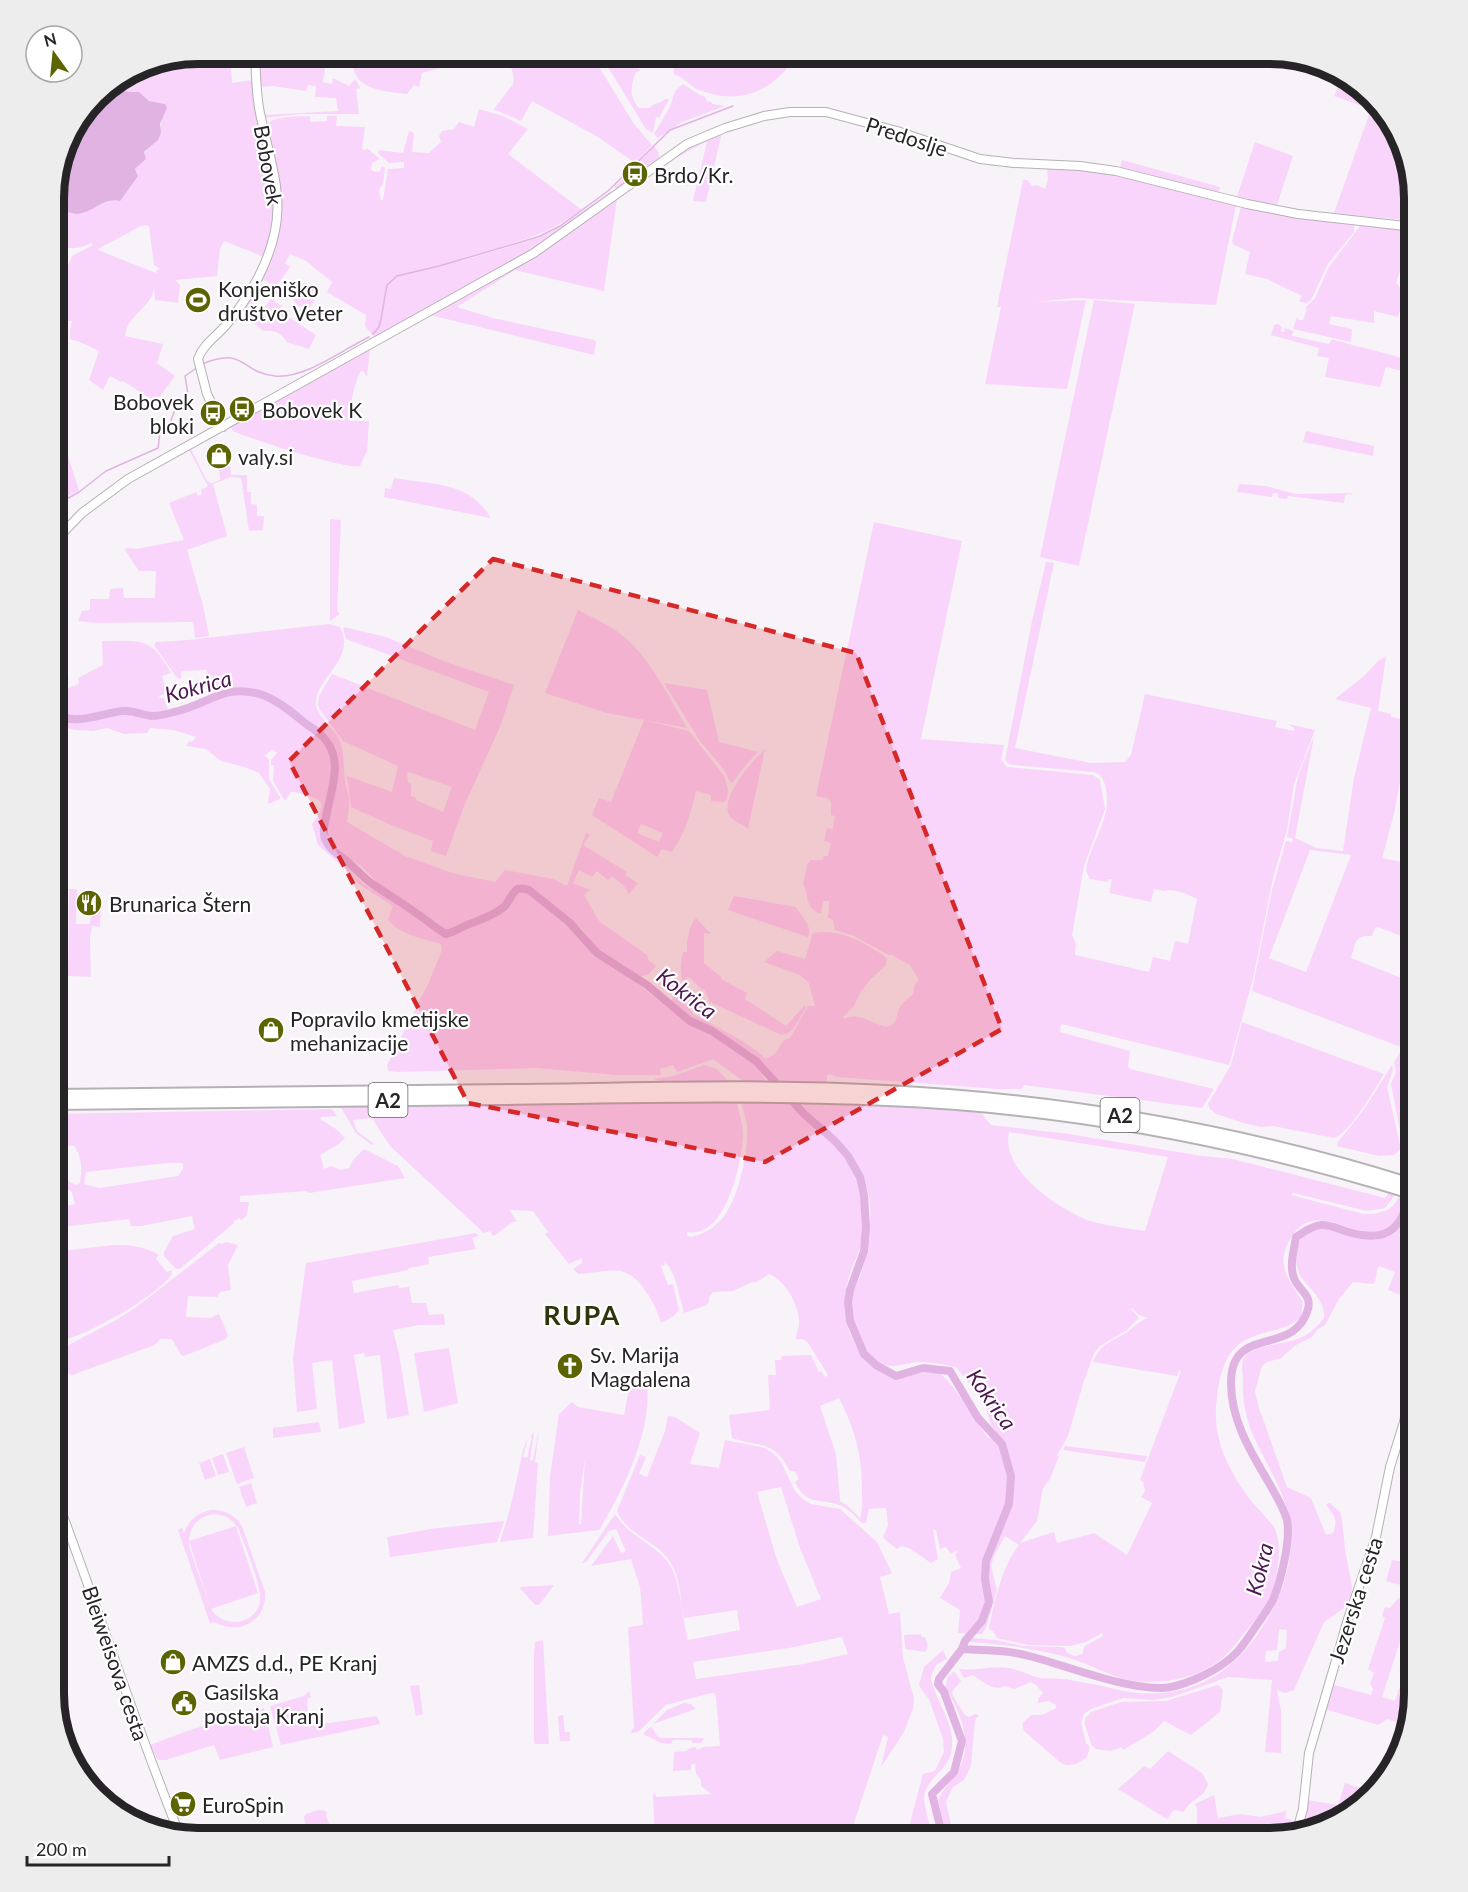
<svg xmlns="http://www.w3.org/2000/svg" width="1468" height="1892" viewBox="0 0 1468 1892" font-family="Lato,sans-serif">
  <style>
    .green { fill: #f9d5fb; fill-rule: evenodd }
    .water { fill: #e1b3e3 }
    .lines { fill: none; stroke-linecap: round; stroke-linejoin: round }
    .stream { stroke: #e1b3e3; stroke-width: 1.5 }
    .river { stroke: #e1b3e3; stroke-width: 8 }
    .secondary-casing { stroke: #b5b1b5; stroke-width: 10 }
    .highway-casing { stroke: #b5b1b5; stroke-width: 14 }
    .secondary { stroke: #fff; stroke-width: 8 }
    .highway { stroke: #fff; stroke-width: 10 }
    .marked { fill: #d62828; fill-opacity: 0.2; stroke: #d62828; stroke-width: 4.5; stroke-dasharray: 12 8; stroke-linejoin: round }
    .labels { text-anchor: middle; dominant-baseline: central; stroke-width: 4.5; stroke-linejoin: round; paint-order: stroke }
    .shield { fill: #fff; stroke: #676667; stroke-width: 1.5 }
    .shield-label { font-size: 20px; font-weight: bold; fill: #262426 }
    .street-label { font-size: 21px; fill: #262426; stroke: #fff }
    .poi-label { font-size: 21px; fill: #262426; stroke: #fff; text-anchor: start }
    .water-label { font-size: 22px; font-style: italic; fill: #4c1750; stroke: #fff }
    .district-label { font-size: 27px; font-weight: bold; letter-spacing: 1.5px; fill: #30350c; stroke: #fff }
    .rim { fill: none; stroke: #262426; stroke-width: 8 }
  </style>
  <rect width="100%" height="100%" fill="#f7f3f8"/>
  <path class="green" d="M198 54H230L232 83 253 80 274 182 276 215 264 257 224 241 220 249 217 276 175 280 180 285 178 303 155 300 154 289C150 309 127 315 125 336L163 344 157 363 175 376 156 402 123 381 121 382 110 376 103 390 89 380 99 351 82 343 70 339V330L72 321H65L63 313H60C55 298 52 285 58 270L65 273 72 256 93 245 91 243C77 250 70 249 54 245V189L58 177 62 191 59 195 62 210 77 214 115 199 138 174 135 169 146 159 144 153C164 135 159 128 165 104L149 101 135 91H122L113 86 99 95 103 90 143 65ZM146 225 149 226 154 265 160 269 157 270 156 273 98 250 100 248 141 226Z
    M258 54H274L326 63 323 82 332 84 333 78 349 86 355 79 360 88 356 89 359 114H300L264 118 263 115 338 111 336 98 315 97 316 86 308 85 306 91 273 86 259 87 260 67Z
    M349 54H477L454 59V64L422 73 419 87 414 85 407 94C392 92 366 91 357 77 353 70 352 61 349 54Z
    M518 54H591L634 124 652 145 635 163 598 137 532 101 521 121 495 110 494 109 513 84 514 79 511 67 515 60H519Z
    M600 54H633V59L640 71 636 72C631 86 628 95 639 108H650C654 102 661 104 665 99H669L659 118 656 117 653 133 646 129Z
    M666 54H798C774 91 740 107 697 89 689 85 683 76 674 75V69Z
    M1343 74 1365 95 1362 106 1334 96Z
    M683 84 700 95 704 96 708 102 710 101 713 104 725 106 682 122 658 138 654 134 670 107 675 91Z
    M479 109 503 116 528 129 508 154 582 210C542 238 507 245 461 259V261L525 242 553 231 611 191V195L531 252 375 338 365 326 366 315 327 292 332 282 306 261 290 254 285 263 290 267 276 287 261 278 279 225 265 126C274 115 296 117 310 116V122L327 121V116H337L336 126 365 127 362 149 366 150 367 148 380 159 372 163 371 170 376 172 380 171 382 166 385 168 383 184 379 190 381 200H383L388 169 404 168V162L389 163 378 153 379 150 403 153 409 131 414 133 412 152 429 153 441 142 439 136 442 131 454 129 459 122 474 127Z
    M1370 112 1390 118 1414 198V221L1334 213Z
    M722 132 706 202 693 201 707 142H705L672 160 622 196 689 146Z
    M1255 142 1293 156 1277 205 1237 197Z
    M654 146 659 153V158L634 174 619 189 614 188Z
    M1122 160 1220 187 1219 192 1120 167Z
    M1047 169 1075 170 1113 175 1236 205 1216 305 1076 298 1035 302 1086 300 1067 389 985 384 1001 307H997L1023 180H1027L1032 186 1037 185 1045 189 1048 179Z
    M617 199 604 291 515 270 457 307 493 318 594 340 596 342 594 355 430 315 551 246Z
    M1241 207 1291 216 1354 224V232L1328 264 1311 300 1306 303 1299 301 1302 296 1267 279 1245 274 1250 252 1234 245 1232 241Z
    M1367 225 1406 230 1414 234V262H1412L1410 273 1400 271 1396 283 1401 289 1403 297 1414 299V311H1411L1412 305 1402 304 1398 317 1374 311V323L1331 316 1329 324 1352 329 1351 342 1293 329 1297 317 1299 320H1303L1307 309 1305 308 1315 298 1329 267 1360 226Z
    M300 283H308L316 291 315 300 308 310 297 305 292 298 293 289Z
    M274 288 278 290 274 301 282 306 278 310 316 335 309 349 287 342C280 332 275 330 263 331L242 311 250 295 256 299 253 305 262 310 274 296 271 293Z
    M1094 300 1135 304 1079 566 1040 557Z
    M1278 324 1282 327 1281 332H1284L1285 328 1293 331 1292 336 1329 344 1332 339 1334 340 1414 361 1410 373 1386 367 1380 387 1325 377 1329 358 1317 356 1319 348 1271 335 1274 325Z
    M370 349 367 377 363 371 360 372C354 386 349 405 351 421H369L367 451 360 466C346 470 250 439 233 431L231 427 233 425Z
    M1306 431 1374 446 1373 456 1303 442Z
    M54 437 68 456 79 490 54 504Z
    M191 449 207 481 212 483 220 480 219 466H230L231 475H247V492H251V504L257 505V516H264L263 530 249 531 241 478 231 477 213 484 227 536 187 550 203 605 209 636 195 638 193 622 96 623 78 621 82 611 90 610V599H109L110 589 123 588 124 598H155L156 571H139L125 550 126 548 136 549 184 540 169 503 196 492 198 496 202 494 201 490 208 486 189 450Z
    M394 478C433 485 469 481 491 518L384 497 385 488 391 489Z
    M1239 484 1266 486 1295 494 1355 493 1345 495 1344 503 1288 496 1287 499 1278 498V493H1273L1272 497 1237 492Z
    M330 519 341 520 337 611 340 614 330 621Z
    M874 522 962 541 921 739 1004 745 1001 759 1007 767 1093 775 1100 780 1105 809 1084 866 1072 935 1076 944 1075 955 1149 972 1153 957 1170 961 1175 941 1188 944 1197 899C1187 894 1175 888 1164 891L1154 889 1151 902 1109 893 1112 879H1109L1107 882 1090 879 1086 871C1090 841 1114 817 1105 785 1103 778 1101 774 1093 772L1013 765 1009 764 1005 760 1032 621 1046 562 1054 563 1015 748 1091 763 1125 762 1131 755 1145 694 1277 721 1275 727 1294 731V728L1288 724 1315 730 1294 784 1287 830 1273 878 1253 979 1229 1065 1061 1024 1060 1032 1130 1051 1128 1067 1130 1069 1214 1089 1202 1108 1024 1085 1021 1089H997L837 1077 830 1074 827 1075V1083L779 1082 752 1053 713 1028 695 1020 671 1000 675 994 688 1005 693 1014 741 1040 761 1054 765 1059 775 1054 784 1040 790 1038 808 1006H815L809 983 800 975 764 962 777 951 805 959 813 933C839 928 862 941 883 955L887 959 886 965 871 979 861 991 854 1006 843 1017 844 1019C864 1009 881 1034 893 1024 898 1020 896 1012 900 1007 903 1002 909 998 914 993V986L919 980 910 965 892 955H889L852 935 835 930 833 920 827 917 829 913V901H823L821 914C803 907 810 895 803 884L807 865 810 860H823L824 856H828L831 843 824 841 827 828 833 829 835 816 831 815V802L827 798 816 796Z
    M578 610C593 618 610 625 623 636 651 659 669 697 687 728L607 713 545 693Z
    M329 624 340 627C357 660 315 677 316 704 317 717 333 727 339 739 345 752 343 767 345 780 346 788 350 796 349 803 349 810 348 815 347 822L405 856 452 873 495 882 505 870 553 879 567 886 586 833 590 835 583 845 627 872 625 875 639 884 636 885 629 894 625 887 612 876 608 880 597 871 592 877 579 870 573 883 590 890 584 895 599 921 647 955 649 961 656 966 649 974 639 977 598 951 583 930 561 911 549 905 534 890 520 886 516 888 501 907 495 911 446 932 430 923 416 909 382 887 361 866 331 846 327 837 325 828 336 786 338 765 331 741 299 715 262 692 241 689 228 690 208 696 207 670 181 671V679L177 678 154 645 156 642 188 640Z
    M343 627 386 637 446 662 514 685 500 727 464 806 446 856 431 851 433 841 391 825 351 807 347 776 392 792 398 766 343 741 320 710 318 704 319 696 332 674 475 730 489 692 346 639ZM409 772 452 787 443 812 416 800V798L411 796V784L408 783 407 773Z
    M102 641C140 641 151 636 171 673L162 676 167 693 159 696 160 698H164L168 710 149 713 120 710 86 716 68 717 62 715 54 707V672L58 675H64L69 679 62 686 64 690 79 684 78 678 103 665Z
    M1386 656 1378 711 1391 714V717L1411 721 1414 708V723H1411L1394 814 1382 858 1402 862 1414 803V941L1378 927 1375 928 1372 936C1354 935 1356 943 1351 958L1414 983V1027L1401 1047 1252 991 1272 890 1286 841 1292 842 1293 839 1287 837 1298 776 1314 736 1295 838 1317 848 1343 851 1354 778 1371 708 1335 699 1364 676 1378 661ZM1310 850 1351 855 1306 972 1269 958Z
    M664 683 707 690 719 742 758 752 745 766 732 783H731L722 767 700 741Z
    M237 693 255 695 272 703 313 733 328 750 333 775 321 831 322 843 330 851 344 863 363 884 403 905 429 926 450 936 497 915 506 906 517 892H528L559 919 574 929 597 957 634 981 683 1020 709 1033 745 1057 754 1064 768 1082H744L713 1059 677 1072 673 1065 660 1069 661 1075H617L537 1068 398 1072 388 1071 387 1065 429 982 442 950 441 944C424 939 399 934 388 920L393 906 359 884 350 873 318 845 312 824C332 798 318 800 295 792H291L285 801 273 781 274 765H271V760L277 753 272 749 265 756 269 759V779L280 797V799L268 804 270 789 259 773 245 767 221 761 206 749 187 746 188 742 193 741 196 737 174 730 150 728 147 733 124 734 107 728 93 731 75 730 57 725V717L81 720 126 712 152 718 163 717 189 710 213 698Z
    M644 720 689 731 724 776 728 789 727 800 723 802 711 801V795L696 791C689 818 687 829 672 852L662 849 657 857 592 815 599 798 611 802ZM641 824 663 833 659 842 637 833Z
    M765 749 748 829C743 824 732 821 729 815 720 797 753 760 765 749Z
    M69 889H77L76 924H90L91 909 101 910 100 927 92 926 90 938 91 977 68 976Z
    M734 896 796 907C801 917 813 925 808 937L728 910Z
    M696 918 711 934 704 933V963L721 977V979L747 993 745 999 786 1026 805 1005 806 1008C799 1017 793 1038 779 1034L710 1002 704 989 702 990 689 977 683 981C679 973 681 961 683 952H687C687 940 688 928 696 918Z
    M1242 1022 1384 1074C1375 1089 1349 1134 1334 1138L1273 1126 1261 1127 1247 1124 1216 1114 1210 1109 1208 1104 1231 1065Z
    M1414 1030V1166H1407L1391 1084 1396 1072 1394 1062Z
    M704 1065 717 1069 729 1082 662 1083 654 1079 674 1076Z
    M1392 1065 1393 1070 1387 1087 1401 1149 1394 1155 1379 1156 1337 1146 1338 1142 1365 1108Z
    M669 1102 737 1103C739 1113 743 1124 743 1135 742 1163 726 1239 687 1232V1236L691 1237C701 1235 711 1230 719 1222 738 1204 749 1151 747 1125 746 1118 743 1110 741 1103H791C814 1128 844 1145 859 1177 862 1185 862 1196 862 1204 863 1215 864 1226 863 1237 860 1252 852 1265 848 1280 837 1324 855 1359 895 1379L920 1373 939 1372C959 1390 972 1416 988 1438L992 1437 996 1439 1000 1445 1005 1457 1009 1475V1490L1007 1504 997 1532 984 1555 982 1579 986 1588 987 1600 980 1621 972 1634 958 1633 960 1610 940 1598 949 1583 951 1572 961 1568 955 1555 958 1551 957 1550 951 1554 946 1547 940 1549 936 1530H933L938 1559 931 1563 909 1548 901 1546 897 1549 883 1538 888 1525 886 1508 869 1509 866 1523H862C855 1516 848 1508 839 1505 819 1498 806 1506 795 1482L799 1479 795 1471H790C773 1439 761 1448 732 1438L729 1415 770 1410 768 1375H776L775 1360H781L782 1356 811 1355 819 1372 821 1371 825 1377 828 1375 808 1343 803 1339H796C796 1332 800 1327 799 1320 798 1304 785 1280 769 1274L757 1282H752L733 1291 713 1292 709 1297V1301L707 1305 684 1313C679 1297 676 1271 664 1261L665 1265 661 1266 668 1285 673 1284 679 1310 674 1316 661 1323C656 1305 641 1276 621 1271 610 1269 590 1274 578 1274L573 1269 582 1263V1258L569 1264 545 1234 548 1232 533 1211 509 1210 517 1221C508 1222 502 1232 493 1236L490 1231 484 1233 390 1146 372 1118 353 1120 357 1131 374 1144 372 1145 356 1133 340 1106ZM839 1398C855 1430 862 1454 862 1490 862 1499 863 1510 860 1518L848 1506 840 1501 836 1454 820 1406Z
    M798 1104 891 1106 981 1113 991 1125 1069 1134 1202 1156 1233 1159 1385 1198 1389 1193 1395 1195 1385 1208 1367 1211 1293 1193 1291 1195 1364 1214C1379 1214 1393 1212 1399 1196L1406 1199C1402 1209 1397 1224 1387 1229 1357 1245 1315 1195 1290 1239 1275 1266 1289 1280 1303 1302L1301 1317C1282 1336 1250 1327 1230 1354 1222 1366 1218 1384 1217 1397 1211 1437 1228 1471 1252 1502 1257 1508 1273 1524 1275 1529 1284 1549 1276 1585 1267 1604 1262 1612 1256 1619 1250 1626 1240 1638 1230 1654 1216 1663 1191 1680 1154 1686 1124 1679 1105 1674 1088 1663 1069 1658 1039 1649 1001 1644 970 1642L972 1638 996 1640 1022 1646 1061 1647 1065 1648 1067 1653 1075 1656 1082 1654 1085 1646 1103 1636 1102 1633 1086 1642 1070 1646 1028 1645 997 1638 993 1631 989 1629C993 1605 1003 1564 1019 1545L1005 1536 994 1556 991 1566 997 1590 986 1628 982 1634H976L989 1610 991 1602 987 1580 988 1563 1008 1513 1013 1490 1012 1476 1002 1439 991 1425 984 1403 956 1367C945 1365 931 1362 920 1362 906 1362 893 1370 880 1363 861 1354 850 1318 851 1299 852 1289 858 1283 861 1274 867 1253 874 1213 868 1192 858 1154 824 1131 798 1104ZM1009 1132 1168 1157 1145 1231C1129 1229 1096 1224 1082 1218 1053 1204 1001 1170 1009 1132ZM1132 1308 1139 1315 1148 1318C1138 1321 1133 1329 1124 1334 1110 1342 1100 1345 1093 1362L1177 1376 1179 1370 1181 1371 1140 1480 1143 1482 1145 1491 1141 1497 1152 1503 1127 1555 1094 1533 1057 1543 1054 1532 1020 1543 1037 1521 1043 1488 1050 1479 1059 1456 1057 1455 1068 1436 1083 1384 1094 1353 1100 1346 1127 1330 1139 1318 1131 1309Z
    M332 1109 337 1116 321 1117 320 1119 336 1129 345 1138 339 1144 320 1155 324 1169 332 1166 340 1170 349 1168 353 1160 364 1149 398 1166 405 1178 309 1193 306 1191 240 1196V1202H249L247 1215 241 1221 240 1218 234 1221V1223L180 1269H176L164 1256V1252L173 1236 195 1229 192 1216 141 1226H131L129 1219 54 1228V1210L75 1204 72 1192 69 1190 54 1191V1172L75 1185 80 1183C82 1171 82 1156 74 1146L54 1144V1114ZM167 1163H183V1169L178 1176 100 1188 84 1184 86 1172Z
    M1412 1200 1414 1201V1286L1408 1298 1388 1290 1395 1272 1379 1266C1375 1271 1378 1278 1373 1284L1353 1282 1339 1299 1325 1325 1318 1329 1312 1337 1296 1345 1281 1358 1267 1362 1262 1366 1255 1391 1258 1405 1287 1487 1311 1498 1326 1535 1333 1533C1339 1516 1333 1517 1326 1504L1330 1503 1340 1512 1342 1519 1345 1549 1352 1587 1351 1596 1343 1609 1324 1622 1294 1690 1285 1693 1277 1690 1281 1710V1753L1265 1752 1272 1680 1228 1677 1172 1697 1152 1700 1123 1698 1091 1709 1084 1714 1081 1723 1086 1743 1090 1747 1087 1757C1080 1763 1070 1768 1061 1763L1024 1731 1022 1724 1031 1715H1042L1056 1708V1705L1048 1701 1038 1703V1699L1043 1693 1036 1685 1031 1682 1014 1689 1005 1686C994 1692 982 1681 973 1675L964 1678 959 1669C976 1671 992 1665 1009 1668 1019 1670 1029 1675 1039 1678 1047 1679 1054 1678 1062 1679 1068 1679 1074 1681 1080 1682 1099 1684 1118 1691 1138 1693 1204 1698 1245 1663 1274 1607 1289 1577 1297 1537 1286 1505 1270 1458 1240 1433 1243 1378 1243 1373 1241 1365 1243 1360 1247 1346 1287 1344 1300 1338 1310 1334 1318 1326 1324 1318 1326 1290 1290 1283 1297 1253 1298 1247 1299 1240 1303 1236 1331 1205 1390 1282 1412 1200ZM1279 1629 1287 1630 1286 1648 1279 1652 1278 1661 1265 1662 1266 1651 1277 1650Z
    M476 1233 479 1236 472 1238 476 1249 428 1257 429 1264 409 1268 408 1270 352 1281 354 1293 398 1285 399 1288 409 1287 412 1303H426L429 1315 444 1314 445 1325H419L393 1330 399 1354 409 1415 387 1419 380 1355 365 1357 364 1353 354 1355 365 1423 339 1429 332 1360 312 1363 317 1409 297 1412 293 1358 306 1263Z
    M226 1242 238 1245 228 1265 231 1290 220 1292 217 1297 188 1296 186 1317 210 1318 219 1314 228 1335 226 1339 184 1356 181 1355 172 1339H160L155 1345 72 1375 69 1374 56 1352 57 1351 116 1320 135 1308 219 1243 223 1244Z
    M113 1245C130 1245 144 1246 159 1255L156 1259 167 1272 171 1270 172 1274C155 1298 89 1334 61 1341L54 1321V1252Z
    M449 1348 458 1403 424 1412 414 1353Z
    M630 1383 647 1387C652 1431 622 1493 599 1530L548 1536 550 1477 559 1414 572 1402 578 1407 624 1415ZM585 1459 581 1524 579 1525 580 1494Z
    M668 1416 675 1417 700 1433 690 1464 719 1468 725 1440 765 1448 774 1454 781 1462 795 1491 804 1500 811 1504 840 1509 877 1542 892 1573 880 1577 889 1614 900 1612 903 1658 914 1698 913 1708 904 1732 881 1767 888 1737 883 1735 849 1838H655L653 1796 655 1793 656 1797 711 1794 701 1786V1780L696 1774 695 1763 691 1765V1770L673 1771 674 1752 686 1751 690 1748 696 1747 697 1750 703 1747 720 1746 716 1697 714 1693 707 1694 666 1705 638 1732 632 1733 631 1731 634 1728 628 1627 643 1625 640 1587 631 1559 591 1566 613 1536 621 1553 626 1551 616 1529 609 1531 586 1562 582 1563 615 1514C630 1537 650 1541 667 1561 681 1577 682 1619 688 1640L740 1630 737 1610 684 1618C680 1598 681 1576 668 1559 653 1538 629 1537 617 1511L640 1455 646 1457 639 1474 647 1477 665 1431ZM781 1487 800 1548 821 1599 797 1607 777 1560 757 1492ZM842 1637 848 1654 804 1664 696 1679 693 1662 789 1648Z
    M319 1422 321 1432 273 1438V1428Z
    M539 1428 535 1462 538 1463 533 1538 500 1542 510 1509 524 1447 528 1438 523 1457 527 1458 532 1437H530L534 1432 530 1460 533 1461Z
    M1065 1446 1147 1456 1145 1462 1063 1450Z
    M244 1447 254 1478 237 1484 226 1453Z
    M223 1454 229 1472 218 1475 212 1458Z
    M210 1459 216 1476 205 1480 199 1463Z
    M251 1483 257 1503 246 1507 239 1487Z
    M212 1510C225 1510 235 1515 242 1526L265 1592C267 1621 239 1636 214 1622L210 1623 178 1530 182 1528 184 1533C189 1520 198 1512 212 1510ZM212 1514C224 1514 232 1519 238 1528 244 1543 259 1580 260 1595 262 1624 225 1631 211 1609L258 1593 236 1526 189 1541 210 1607 190 1549C186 1531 195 1518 212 1514Z
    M504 1521 497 1542 390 1557 387 1537 430 1529Z
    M1408 1551H1414V1592L1406 1590 1402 1592 1400 1591 1401 1585 1386 1581 1392 1560 1405 1562Z
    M554 1585 539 1605H535L519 1587Z
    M1414 1595V1635L1403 1632 1382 1697 1395 1701 1409 1660 1414 1661V1694L1406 1725 1387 1719 1378 1725 1325 1709 1331 1684 1371 1695 1373 1689 1370 1683 1374 1673 1368 1669 1385 1618 1382 1616 1385 1607 1390 1608 1398 1598 1409 1601Z
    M921 1634 922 1637H925L928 1646 925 1652 905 1649 904 1635Z
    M543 1640 549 1744H535L534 1740V1653L535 1642Z
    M943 1650 947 1659 936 1665 931 1677C934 1698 951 1718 952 1739 954 1769 933 1771 925 1792 921 1804 932 1824 931 1838H906L923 1774 935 1771 944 1752 943 1739 929 1699 921 1689 919 1685 924 1667Z
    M954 1671 961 1681 952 1692 953 1696 965 1715 969 1717 975 1714 979 1715 975 1720 971 1766 964 1780 953 1787 946 1802 954 1838H947L938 1800C943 1789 953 1779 959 1768 974 1743 959 1709 945 1687L948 1677Z
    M419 1685 423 1714 416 1716 410 1686Z
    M1218 1685 1223 1690 1220 1712 1191 1735 1164 1721 1153 1732 1123 1750 1122 1747 1111 1751 1095 1749 1094 1746 1092 1747 1085 1725V1719L1091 1712 1121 1702 1166 1701Z
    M309 1691 311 1697 307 1699 309 1726 377 1716 380 1724 281 1745 270 1706 304 1696Z
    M684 1703 691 1704 696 1709 653 1724 667 1710Z
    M264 1708 273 1747 220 1760 214 1745 166 1760H158L150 1745 190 1730Z
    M563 1715 565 1732H570V1741H560L558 1716Z
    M652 1727 657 1736 661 1738H704L701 1743H693L691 1740H673L671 1744 661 1743 643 1734 649 1728Z
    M1168 1751 1202 1773 1208 1784C1205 1798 1190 1799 1184 1812L1174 1810 1167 1819 1118 1789 1142 1768 1145 1766 1150 1769Z
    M1345 1783 1371 1791 1350 1814 1301 1829 1307 1800 1338 1805Z
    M1214 1795 1218 1818 1240 1814 1261 1817 1286 1811 1285 1818 1296 1821 1292 1831 1270 1838H1197V1808L1195 1804Z
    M318 1810H323L327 1812 326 1816 331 1828 329 1829 332 1833V1838H309L307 1836 304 1817 306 1814Z
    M248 1828 251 1830 253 1838H227L230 1832Z"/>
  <path class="water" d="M113 86 122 91 139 92 149 101 165 104 167 108 160 124 161 133 158 140 144 152 146 159 135 169 138 176 120 201C105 197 92 213 77 214 73 214 67 211 62 210L57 200 62 190 58 177 69 134 86 112 92 110C95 98 102 93 113 86Z"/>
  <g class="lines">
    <path class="stream" d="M373 334 379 327 381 319 387 285 397 276 439 266 518 243 540 236 560 226 608 191 670 130 733 106
      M202 364C247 346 238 372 275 376 305 379 342 350 369 337
      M54 506 79 492 106 471 158 448 160 432 170 423 176 407 188 394 185 376 198 367"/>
    <path class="river" d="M54 711C71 729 103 712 124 711 133 710 142 715 151 716 158 716 167 714 174 712 209 705 225 681 265 696 280 702 294 714 306 724 314 729 322 734 327 742 343 763 330 794 326 817 324 826 322 835 327 843 331 851 337 853 343 858 352 865 359 873 367 880 383 892 400 901 416 913 427 920 434 927 446 934 456 932 462 926 472 923 484 918 495 915 505 906 509 901 512 894 516 890 520 887 525 889 529 890L569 922 597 953 647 985 690 1021 712 1031 756 1061 804 1114 835 1141 848 1156 860 1177 864 1195 866 1227 864 1251 850 1290 848 1302 850 1321 864 1354 876 1365 896 1376 923 1368 950 1371 978 1418 1002 1444 1011 1476 1009 1504 986 1561 985 1579 989 1602 982 1621 965 1641 962 1649
      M941 1838 942 1834 932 1794 954 1772 962 1741 944 1692 938 1684 939 1679 962 1649C984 1650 1007 1650 1029 1656 1068 1666 1121 1688 1161 1688 1180 1688 1212 1673 1227 1661 1241 1651 1251 1633 1261 1619 1265 1613 1270 1606 1273 1600 1281 1580 1291 1540 1287 1520 1284 1508 1275 1494 1269 1483 1251 1452 1231 1421 1231 1383 1231 1323 1294 1358 1308 1309 1312 1294 1298 1290 1294 1278 1289 1266 1294 1250 1296 1237 1304 1232 1311 1226 1321 1225 1331 1224 1342 1231 1352 1233 1393 1244 1403 1223 1412 1189"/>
    <defs>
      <path id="secondary" d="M223 427 207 394 198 359C203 344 218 335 227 324 239 310 249 294 258 278 292 211 274 180 260 113 256 94 256 74 255 54
        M54 542 82 513 128 479 534 253 687 144 725 128 764 116 790 112H826L897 131 980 159 1014 163 1080 166 1116 171 1247 204 1298 214 1414 227
        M54 1492C97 1605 134 1721 179 1833
        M1297 1830 1303 1809 1309 1753 1348 1619 1376 1537 1390 1467 1404 1422 1414 1370"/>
      <path id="highway" d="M54 1095C208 1093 362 1092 515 1090 639 1089 763 1084 887 1091 1066 1100 1243 1131 1414 1185
        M54 1104C206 1102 357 1101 508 1099 635 1097 761 1094 887 1100 1066 1107 1243 1141 1414 1194"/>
    </defs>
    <use href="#secondary" class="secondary-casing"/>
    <use href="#highway" class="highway-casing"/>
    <use href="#secondary" class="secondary"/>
    <use href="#highway" class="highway"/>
  </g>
  <path class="marked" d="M493 559 856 653 1002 1029 765 1162 468 1103 289 761Z"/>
  <defs>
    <symbol id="bus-disc" viewBox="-11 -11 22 22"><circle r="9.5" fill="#5c6402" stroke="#fff"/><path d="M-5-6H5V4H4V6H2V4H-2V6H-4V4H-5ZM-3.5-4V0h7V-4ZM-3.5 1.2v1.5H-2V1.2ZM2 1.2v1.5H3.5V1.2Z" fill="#fff"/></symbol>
    <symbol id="stadium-disc" viewBox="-11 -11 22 22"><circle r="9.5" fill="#5c6402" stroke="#fff"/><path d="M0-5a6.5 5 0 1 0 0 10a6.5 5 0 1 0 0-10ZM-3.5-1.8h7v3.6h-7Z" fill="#fff"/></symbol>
    <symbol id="shop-disc" viewBox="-11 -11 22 22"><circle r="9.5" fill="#5c6402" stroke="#fff"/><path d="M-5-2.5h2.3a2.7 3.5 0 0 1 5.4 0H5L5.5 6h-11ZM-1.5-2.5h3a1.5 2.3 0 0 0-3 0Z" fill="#fff"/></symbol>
    <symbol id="restaurant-disc" viewBox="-11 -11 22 22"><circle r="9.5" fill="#5c6402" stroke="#fff"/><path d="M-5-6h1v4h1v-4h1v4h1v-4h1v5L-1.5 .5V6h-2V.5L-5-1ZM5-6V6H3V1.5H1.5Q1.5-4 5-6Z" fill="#fff"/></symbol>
    <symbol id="church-disc" viewBox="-11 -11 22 22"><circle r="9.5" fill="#5c6402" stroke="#fff"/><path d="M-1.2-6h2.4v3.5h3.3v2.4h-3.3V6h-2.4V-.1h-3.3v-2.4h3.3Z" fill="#fff"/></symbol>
    <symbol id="civic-disc" viewBox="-11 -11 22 22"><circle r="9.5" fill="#5c6402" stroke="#fff"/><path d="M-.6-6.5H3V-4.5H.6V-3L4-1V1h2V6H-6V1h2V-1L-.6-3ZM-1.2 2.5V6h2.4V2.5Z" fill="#fff"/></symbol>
    <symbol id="supermarket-disc" viewBox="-11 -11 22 22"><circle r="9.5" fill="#5c6402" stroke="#fff"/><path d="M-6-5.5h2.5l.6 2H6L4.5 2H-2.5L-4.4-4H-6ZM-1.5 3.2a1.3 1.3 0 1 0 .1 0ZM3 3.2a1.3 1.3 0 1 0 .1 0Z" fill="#fff"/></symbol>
  </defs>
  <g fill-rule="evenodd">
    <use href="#bus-disc" x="620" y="159" width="30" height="30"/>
    <use href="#stadium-disc" x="183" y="285" width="30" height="30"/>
    <use href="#bus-disc" x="227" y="394" width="30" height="30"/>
    <use href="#bus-disc" x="198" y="398" width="30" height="30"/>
    <use href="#shop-disc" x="204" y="441" width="30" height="30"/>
    <use href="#restaurant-disc" x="74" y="888" width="30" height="30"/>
    <use href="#shop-disc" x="256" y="1015" width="30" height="30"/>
    <use href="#church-disc" x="555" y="1351" width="30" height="30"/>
    <use href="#shop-disc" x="158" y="1647" width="30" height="30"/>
    <use href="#civic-disc" x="169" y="1688" width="30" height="30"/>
    <use href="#supermarket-disc" x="168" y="1789" width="30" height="30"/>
  </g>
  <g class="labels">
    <g class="shield">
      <rect x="368.5" y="1083" width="39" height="34" rx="4.5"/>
      <rect x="1100.5" y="1098" width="39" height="34" rx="4.5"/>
    </g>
    <g class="shield-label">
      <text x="388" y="1100">A2</text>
      <text x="1120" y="1115">A2</text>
    </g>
    <g class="street-label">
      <text transform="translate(907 136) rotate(18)">Predoslje</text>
      <text transform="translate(269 165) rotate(80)">Bobovek</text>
      <text transform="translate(1355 1600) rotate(-72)">Jezerska cesta</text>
      <text transform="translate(116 1663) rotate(71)">Bleiweisova cesta</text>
    </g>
    <g class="poi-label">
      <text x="654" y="174">Brdo/Kr.</text>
      <text x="218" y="288">Konjeniško<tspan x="218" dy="24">društvo Veter</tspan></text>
      <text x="194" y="401" text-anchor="end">Bobovek<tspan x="194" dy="24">bloki</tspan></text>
      <text x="262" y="409">Bobovek K</text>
      <text x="238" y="456">valy.si</text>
      <text x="109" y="903">Brunarica Štern</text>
      <text x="290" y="1018">Popravilo kmetijske<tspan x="290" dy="24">mehanizacije</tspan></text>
      <text x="590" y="1354">Sv. Marija<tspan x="590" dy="24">Magdalena</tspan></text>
      <text x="192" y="1662">AMZS d.d., PE Kranj</text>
      <text x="204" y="1691">Gasilska<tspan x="204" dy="24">postaja Kranj</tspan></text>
      <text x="202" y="1804">EuroSpin</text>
    </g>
    <g class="water-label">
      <text transform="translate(198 686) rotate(-15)">Kokrica</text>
      <text transform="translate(687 993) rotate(37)">Kokrica</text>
      <text transform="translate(992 1399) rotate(55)">Kokrica</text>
      <text transform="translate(1259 1569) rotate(-76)">Kokra</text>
    </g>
    <g class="district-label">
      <text x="582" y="1314">RUPA</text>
    </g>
  </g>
  <path d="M0 0H1468V1892H0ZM198 64H1270A134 134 0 0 1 1404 198V1694A134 134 0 0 1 1270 1828H198A134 134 0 0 1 64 1694V198A134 134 0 0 1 198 64Z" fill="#eeedee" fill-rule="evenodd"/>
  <path class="rim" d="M198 64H1270A134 134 0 0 1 1404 198V1694A134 134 0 0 1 1270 1828H198A134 134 0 0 1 64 1694V198A134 134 0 0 1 198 64Z"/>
  <g transform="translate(54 54) rotate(345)"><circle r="28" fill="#ffffff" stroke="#a8a7a8" stroke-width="1.5"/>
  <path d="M0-4.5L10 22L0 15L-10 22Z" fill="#5c6402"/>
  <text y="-9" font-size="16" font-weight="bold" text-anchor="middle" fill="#262426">N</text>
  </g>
  <path d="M27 1856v9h142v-9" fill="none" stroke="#262426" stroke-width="3"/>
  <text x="36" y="1856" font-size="18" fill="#262426" stroke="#ffffff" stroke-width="4.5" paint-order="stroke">200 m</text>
</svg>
